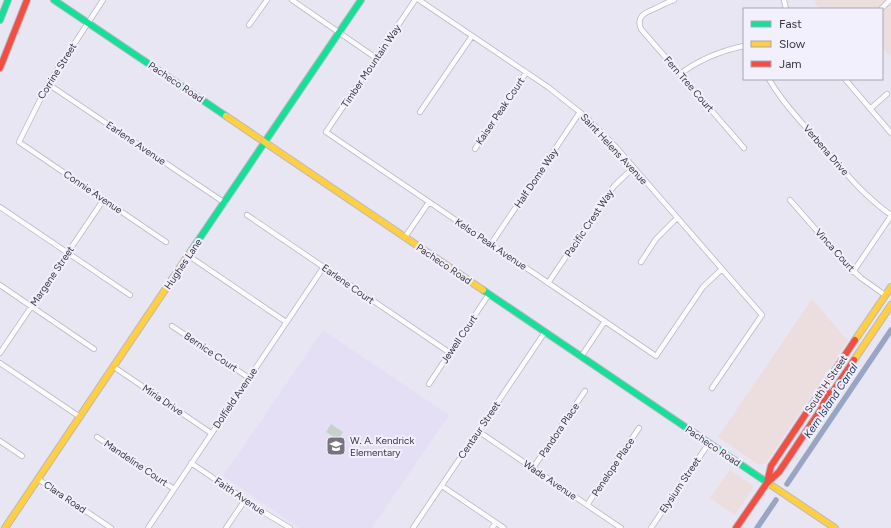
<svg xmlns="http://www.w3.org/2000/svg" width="891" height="528" viewBox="0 0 891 528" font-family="Figtree,sans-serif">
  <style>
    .commercial { fill: #ecddde }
    .built { fill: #e4dff5 }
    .green { fill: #c5d2c9 }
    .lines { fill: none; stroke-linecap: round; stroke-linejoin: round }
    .canal { stroke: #98a6c3; stroke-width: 5.5 }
    .street-casing { stroke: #bab8c2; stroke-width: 6 }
    .fast-casing { stroke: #bab8c2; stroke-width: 8 }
    .slow-casing { stroke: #bab8c2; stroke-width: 8 }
    .jam-casing { stroke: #bab8c2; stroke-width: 8 }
    .street { stroke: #fcfbfd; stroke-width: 4.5 }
    .fast { stroke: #16e098; stroke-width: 6 }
    .slow { stroke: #ffcf43; stroke-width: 6 }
    .jam { stroke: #f24e42; stroke-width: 6 }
    .labels { text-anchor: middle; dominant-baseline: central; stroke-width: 4; stroke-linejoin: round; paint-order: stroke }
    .street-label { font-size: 10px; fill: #393740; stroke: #f3f0fe }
    .poi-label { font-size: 10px; fill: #393740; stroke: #f3f0fe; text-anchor: start }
    .water-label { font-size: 11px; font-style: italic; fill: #1e3b69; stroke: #f3f0fe }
  </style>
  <rect width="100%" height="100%" fill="#e9e6f3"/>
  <path class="commercial" d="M815 0H891V56L882 49V9H822L816 5Z
    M812 299 848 341 766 463 759 465 718 437Z
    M730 470 751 484 753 487 752 490 735 515 710 498Z"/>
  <path class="built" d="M323 330 449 415 372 528H299L223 476Z"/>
  <path class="green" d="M331 424 343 432 338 440 326 432Z"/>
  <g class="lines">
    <path class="canal" d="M787 484 891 330
      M757 528 776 500"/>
    <defs>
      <path id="street" d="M103 0 48 84 19 142 166 242
        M292 0 376 58
        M415 0 326 132 656 356 703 287 722 269
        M419 0 548 87 586 117 615 146 762 315 712 388
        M674 0C667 2 661 6 654 9 644 13 636 17 641 29L744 148
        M784 0 786 9
        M881 9 890 0
        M249 25 267 0
        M680 74C700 59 720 51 744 46
        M769 79C781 101 800 120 816 139 840 166 861 194 891 215
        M845 79 891 133
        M48 84 225 203
        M870 109 887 94
        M420 112 472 36
        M475 149 526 73
        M790 200 846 264 861 278 885 295
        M0 207 130 295
        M247 215 450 353
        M405 237 429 202
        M491 244 580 112
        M189 256 286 322
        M641 262 656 239 677 218
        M853 272 891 216
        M548 283 614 186 633 168
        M0 285 94 349
        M172 326 249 378
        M0 353 104 199
        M581 357 605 321
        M0 363 80 417
        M114 367 211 433
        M429 384 489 294
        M478 431 621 528
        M97 437 174 489
        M0 441 22 456
        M191 463 265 513 290 528
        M533 468 585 391
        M38 479 111 528
        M442 486 504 528
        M587 505 639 428
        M148 528 323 268
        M226 528 245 500
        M413 528 545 332
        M492 528 496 523
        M651 528 709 443"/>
      <path id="fast" d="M54 0 226 116
        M0 20 8 0
        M191 251 361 0
        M483 290 771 485"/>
      <path id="slow" d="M226 116 483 290
        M855 340 891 287
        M854 360 891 305
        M771 485 835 528
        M5 528 191 251"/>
      <path id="jam" d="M0 68 27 0
        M822 402C825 396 829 392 825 386
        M767 483 771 466 855 340
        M736 528 767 483 779 472 854 360"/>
    </defs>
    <use href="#street" class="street-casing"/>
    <use href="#fast" class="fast-casing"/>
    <use href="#slow" class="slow-casing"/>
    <use href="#jam" class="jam-casing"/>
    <use href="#street" class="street"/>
    <use href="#fast" class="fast"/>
    <use href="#slow" class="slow"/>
    <use href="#jam" class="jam"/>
  </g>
  <defs>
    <symbol id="school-square" viewBox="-11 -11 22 22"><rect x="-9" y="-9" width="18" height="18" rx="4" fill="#77747f" stroke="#f3f0fe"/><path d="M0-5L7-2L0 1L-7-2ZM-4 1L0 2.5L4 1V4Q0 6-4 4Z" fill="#fff"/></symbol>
  </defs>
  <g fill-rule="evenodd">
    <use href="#school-square" x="325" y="435" width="22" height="22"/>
  </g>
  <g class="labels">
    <g class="street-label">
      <text transform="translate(371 66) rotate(-56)">Timber Mountain Way</text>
      <text transform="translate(57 71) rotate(-58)">Corrine Street</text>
      <text transform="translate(176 82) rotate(34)">Pacheco Road</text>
      <text transform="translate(689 84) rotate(49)">Fern Tree Court</text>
      <text transform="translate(500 111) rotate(-56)">Kaiser Peak Court</text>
      <text transform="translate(136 143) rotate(34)">Earlene Avenue</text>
      <text transform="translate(614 149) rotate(47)">Saint Helens Avenue</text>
      <text transform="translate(826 150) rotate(49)">Verbena Drive</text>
      <text transform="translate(536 178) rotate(-56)">Half Dome Way</text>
      <text transform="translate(93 192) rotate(34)">Connie Avenue</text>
      <text transform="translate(589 223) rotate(-56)">Pacific Crest Way</text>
      <text transform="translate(491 244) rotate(34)">Kelso Peak Avenue</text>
      <text transform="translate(835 250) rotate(48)">Vinca Court</text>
      <text transform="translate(183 264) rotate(-56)">Hughes Lane</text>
      <text transform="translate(444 264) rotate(34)">Pacheco Road</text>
      <text transform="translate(52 276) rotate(-56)">Margene Street</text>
      <text transform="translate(348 284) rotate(35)">Earlene Court</text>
      <text transform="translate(459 339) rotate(-56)">Jewell Court</text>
      <text transform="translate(211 352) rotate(34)">Bernice Court</text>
      <text transform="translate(826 384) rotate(-56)">South H Street</text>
      <text transform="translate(235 398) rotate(-56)">Dolfield Avenue</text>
      <text transform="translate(163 400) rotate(34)">Miria Drive</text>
      <text transform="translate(479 430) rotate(-56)">Centaur Street</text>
      <text transform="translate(559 430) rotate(-56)">Pandora Place</text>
      <text transform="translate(713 446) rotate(34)">Pacheco Road</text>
      <text transform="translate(136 463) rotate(34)">Mandeline Court</text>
      <text transform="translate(613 467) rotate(-56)">Penelope Place</text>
      <text transform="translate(550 480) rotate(34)">Wade Avenue</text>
      <text transform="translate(680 485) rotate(-56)">Elysium Street</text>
      <text transform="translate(240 496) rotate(34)">Faith Avenue</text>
      <text transform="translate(65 497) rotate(34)">Clara Road</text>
    </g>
    <g class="poi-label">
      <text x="350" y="440">W. A. Kendrick<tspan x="350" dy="12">Elementary</tspan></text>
    </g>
    <g class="water-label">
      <text transform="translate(831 401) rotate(-56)">Kern Island Canal</text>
    </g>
  </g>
  <rect x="743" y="8" width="140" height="72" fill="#f3f0fe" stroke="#a9a6b2"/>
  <rect x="751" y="21" width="20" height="6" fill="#16e098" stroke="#a9a6b2"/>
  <text x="779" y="28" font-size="12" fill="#393740">Fast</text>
  <rect x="751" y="41" width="20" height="6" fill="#ffcf43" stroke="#a9a6b2"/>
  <text x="779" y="48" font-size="12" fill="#393740">Slow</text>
  <rect x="751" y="61" width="20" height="6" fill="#f24e42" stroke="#a9a6b2"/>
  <text x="779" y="68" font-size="12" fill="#393740">Jam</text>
</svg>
